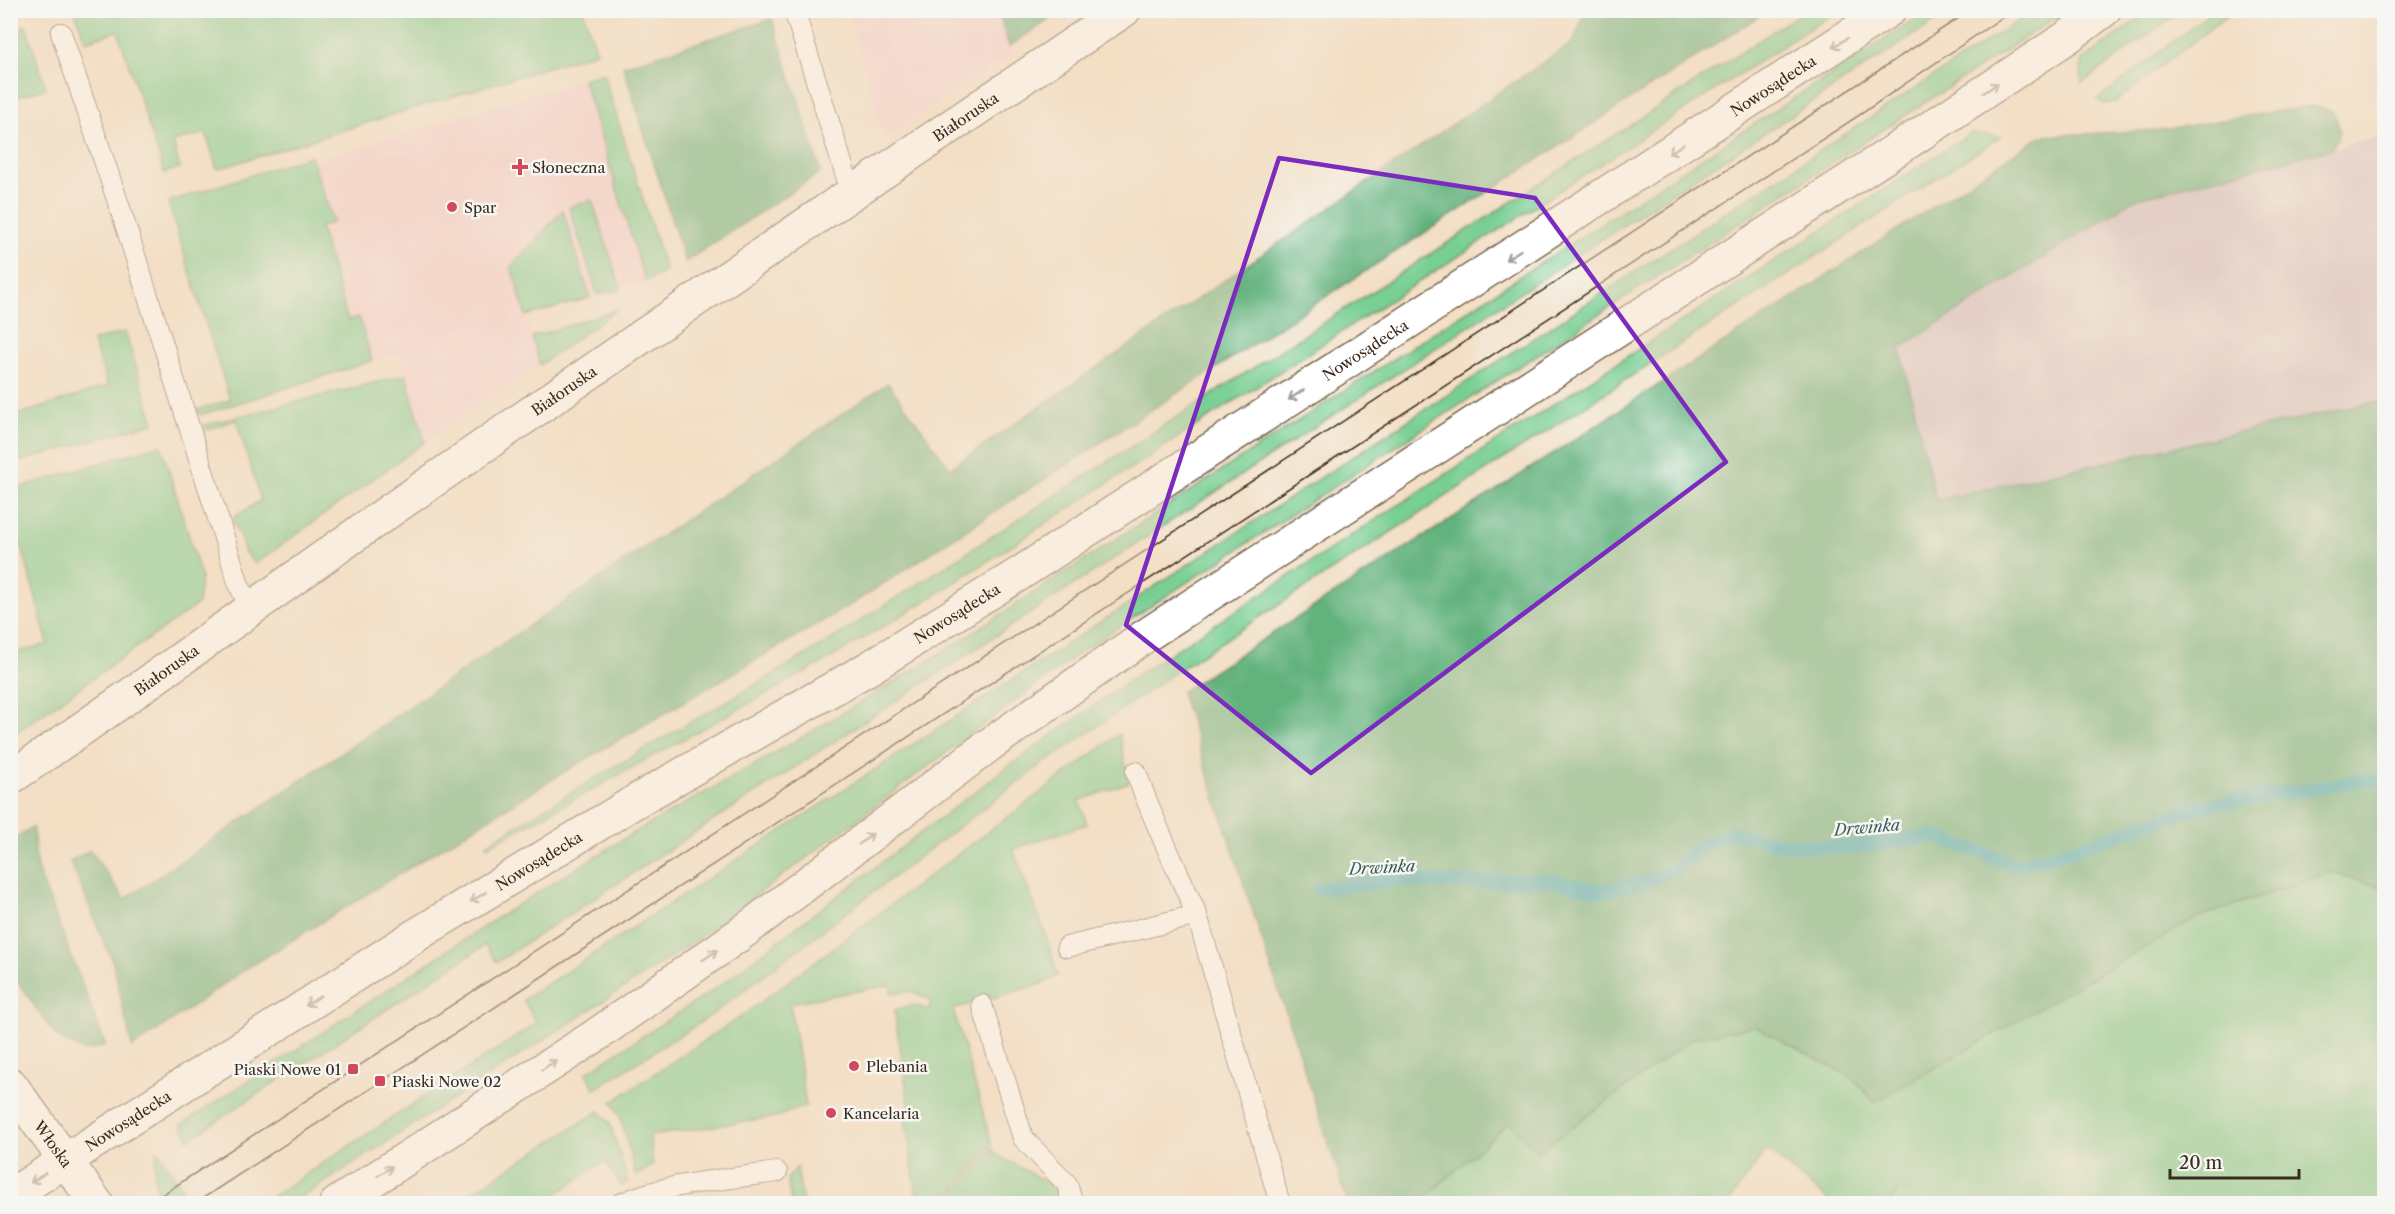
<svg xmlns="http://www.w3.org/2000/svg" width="2395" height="1214" viewBox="0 0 2395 1214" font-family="'Libre Caslon Text',serif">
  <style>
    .built { fill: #f7cfd3 }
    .industrial { fill: #d2bdc7 }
    .green { fill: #78cf93; stroke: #5a7c58; stroke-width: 1.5 }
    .forest { fill: #62b27d; stroke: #4e6e4e; stroke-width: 1.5 }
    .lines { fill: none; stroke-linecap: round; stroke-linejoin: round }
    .stream { stroke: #3aabb3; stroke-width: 14 }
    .service-casing { stroke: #7b6958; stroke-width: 22 }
    .minor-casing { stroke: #7b6958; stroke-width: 36 }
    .secondary-casing { stroke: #7b6958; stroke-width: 36 }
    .service { stroke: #fff; stroke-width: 20 }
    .minor { stroke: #fff; stroke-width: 33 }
    .secondary { stroke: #fff; stroke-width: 33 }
    .tram { stroke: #3b2a1e; stroke-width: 1.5 }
    .oneway { stroke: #a79f9a }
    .marked { fill: none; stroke: #7b2cbf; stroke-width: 4.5; stroke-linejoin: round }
    .poi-dot { fill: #d1495b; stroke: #f6f6f2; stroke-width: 2 }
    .labels { text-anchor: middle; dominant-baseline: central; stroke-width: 5; stroke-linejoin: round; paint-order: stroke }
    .street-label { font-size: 15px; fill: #3b2a1e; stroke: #f6f6f2 }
    .poi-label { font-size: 15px; fill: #3b2a1e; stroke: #f6f6f2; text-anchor: start }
    .water-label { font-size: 16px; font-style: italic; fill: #3b5e5a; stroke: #f6f6f2 }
  </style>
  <rect width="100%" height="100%" fill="#f6f6f2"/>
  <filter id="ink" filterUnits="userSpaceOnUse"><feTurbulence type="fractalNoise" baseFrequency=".0167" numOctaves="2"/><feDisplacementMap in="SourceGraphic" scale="12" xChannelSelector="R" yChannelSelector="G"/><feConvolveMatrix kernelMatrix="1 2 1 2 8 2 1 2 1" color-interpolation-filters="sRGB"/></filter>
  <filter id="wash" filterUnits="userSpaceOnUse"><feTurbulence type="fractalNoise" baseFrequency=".008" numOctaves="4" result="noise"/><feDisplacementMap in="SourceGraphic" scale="24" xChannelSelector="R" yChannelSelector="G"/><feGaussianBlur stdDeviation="1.35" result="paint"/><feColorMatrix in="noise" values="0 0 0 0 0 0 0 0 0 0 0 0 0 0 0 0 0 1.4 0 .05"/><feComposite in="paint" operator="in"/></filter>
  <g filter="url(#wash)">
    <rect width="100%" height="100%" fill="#f3dfc4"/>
    <path class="built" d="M853 10 998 11 1011 56 885 139 847 12Z
      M583 79 645 281 526 316 540 365 425 442 400 354 372 361 347 308 324 230 313 161Z"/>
    <path class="industrial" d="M2384 135V400L1936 500 1900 348 2137 198Z"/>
    <path class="green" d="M2035 10 2066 11 1083 650 694 942 293 1203H262L537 1023 523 1000Z
      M2151 10 2181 11 2082 83 2081 71 2083 60Z
      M75 11H583L597 52 217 169 206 133 173 142 180 168 164 173 118 31 85 41Z
      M1804 11H1837L932 597 819 665 487 847 486 845C599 773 716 709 831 640L1635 122Z
      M1928 11H1951L497 962 485 945 189 1139 181 1125 508 911 632 834 796 741 929 661Z
      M2213 11H2233L2115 102 2105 104 2097 100Z
      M26 26 46 88 17 97 11 78V31Z
      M603 73 666 272 645 281 583 79Z
      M1971 133 2000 137 1186 665 1033 771 706 1019 595 1089 586 1073 715 989 1006 768 1143 671Z
      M311 156 333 222 320 227 348 320 359 317 372 361 200 415 197 410 230 400 168 202Z
      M592 200 621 289 598 295 569 207Z
      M563 210 590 298 526 316 511 267Z
      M616 310 540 365 532 337Z
      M125 332 154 423 14 463 11 448V417L108 386 93 341Z
      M406 375 425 442 255 564 245 552 233 518 261 500 236 420 206 430 204 425Z
      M161 445 201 576 198 604 11 736V654L48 644 22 547 11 541V490Z
      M1119 734 1129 782 1079 801 1087 824 1013 849 1045 933 1058 976 1041 984 953 1009 992 1144 943 1201H940V1203H918L905 1118 911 1116 894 1010 911 1005 929 1009 931 1000 911 991 891 993 890 985 790 1003 806 1106 775 1117 650 1136 653 1165 636 1176 620 1116 612 1102 746 1013Z
      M2331 872 2384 888V1203H1888L1900 1188 1887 1203H1832L1766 1149 1728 1203 1419 1204 1509 1122 1538 1152 1693 1038 1754 1026 1853 1078 1875 1102 2196 918Z
      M599 1111 610 1123 628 1182 621 1186 605 1161 543 1203H455Z
      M993 1148 994 1153 1055 1187 1060 1203H950L948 1199Z
      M157 1150 192 1203H161L154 1177Z
      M797 1167 803 1203H791L787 1179Z"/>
    <path class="forest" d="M998 11V10L1063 11 1009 46Z
      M1586 11H1767L852 604 571 768 249 967 132 1048 113 963 70 861 90 850 125 899 888 383 950 468 1573 42Z
      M772 19 821 172 685 262 623 66Z
      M2311 106 2332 111C2342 128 2343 133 2331 149L2137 198 1900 348 1936 500 2384 400V888L2331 872 2196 918 1875 1102 1853 1078 1754 1026 1693 1038 1538 1152 1509 1122 1419 1203H1348L1181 692 1565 446 2041 136 2159 130Z
      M33 827 37 868 106 1046 84 1051 56 1037 11 972V841Z"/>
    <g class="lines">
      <path class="stream" d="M1319 889 1395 880 1458 883 1548 880 1600 891 1640 883 1676 869 1693 853 1711 841 1735 833 1785 845 1847 848 1934 836 2015 865 2070 851 2194 808 2365 780 2384 779"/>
    </g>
  </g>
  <g filter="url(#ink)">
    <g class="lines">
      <defs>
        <path id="service" d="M794 10 851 192
          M61 33 121 211 239 585 251 609
          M1136 772C1153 821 1176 867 1197 915
          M1067 947 1197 915 1280 1204
          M982 1005 1023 1138 1067 1184 1073 1204
          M620 1204C668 1182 725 1180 777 1172"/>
        <g id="minor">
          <path id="s1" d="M10 778C127 700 240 616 355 535 609 358 865 183 1124 10"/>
          <path id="s2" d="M10 1084 97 1204"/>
        </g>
        <g id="secondary">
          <path id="s3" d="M10 1196 418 934 636 801 869 668 1019 574 1889 10"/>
          <path d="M336 1204 595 1036 743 932 989 745 1145 636 1942 120 2069 36 2104 10"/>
        </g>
      </defs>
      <use href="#service" class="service-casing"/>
      <use href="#minor" class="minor-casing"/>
      <use href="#secondary" class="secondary-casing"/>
      <use href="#service" class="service"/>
      <use href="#minor" class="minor"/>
      <use href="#secondary" class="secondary"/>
      <path class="tram" d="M148 1204 1971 10
        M194 1204 1861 114 2013 10"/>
    </g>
    <defs><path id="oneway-shaft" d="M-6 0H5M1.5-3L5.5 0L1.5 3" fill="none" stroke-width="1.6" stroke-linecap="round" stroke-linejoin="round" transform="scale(1.5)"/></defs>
    <g class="oneway">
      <use href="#oneway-shaft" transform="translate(1840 43) rotate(147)"/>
      <use href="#oneway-shaft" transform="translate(1991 88) rotate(-34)"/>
      <use href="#oneway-shaft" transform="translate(1676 149) rotate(147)"/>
      <use href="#oneway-shaft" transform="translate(1513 255) rotate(147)"/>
      <use href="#oneway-shaft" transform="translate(1296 395) rotate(147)"/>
      <use href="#oneway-shaft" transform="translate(866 839) rotate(-37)"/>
      <use href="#oneway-shaft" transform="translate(478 897) rotate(149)"/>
      <use href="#oneway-shaft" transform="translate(710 955) rotate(-35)"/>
      <use href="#oneway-shaft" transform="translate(313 1001) rotate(147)"/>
      <use href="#oneway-shaft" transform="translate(549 1065) rotate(-33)"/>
      <use href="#oneway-shaft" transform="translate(385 1171) rotate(-33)"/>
      <use href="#oneway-shaft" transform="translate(38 1178) rotate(147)"/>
    </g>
  </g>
  <path d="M0 0H2395V1214H0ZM1279 158 1535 198 1726 462 1311 773 1126 625Z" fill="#f3dfc4" fill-opacity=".55" fill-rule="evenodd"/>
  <path class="marked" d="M1279 158 1535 198 1726 462 1311 773 1126 625Z"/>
  <g class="poi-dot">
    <path d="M517 158h6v6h6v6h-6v6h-6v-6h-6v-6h6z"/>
    <circle cx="452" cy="207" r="6"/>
    <circle cx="854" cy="1066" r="6"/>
    <rect x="347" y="1063" width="12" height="12" rx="3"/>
    <rect x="374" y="1075" width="12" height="12" rx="3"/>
    <circle cx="831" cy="1113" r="6"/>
  </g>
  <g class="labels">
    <g class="street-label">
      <text stroke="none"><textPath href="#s3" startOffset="2084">Nowosądecka</textPath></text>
      <text stroke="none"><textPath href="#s1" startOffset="1162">Białoruska</textPath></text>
      <text stroke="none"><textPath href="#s3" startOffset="1598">Nowosądecka</textPath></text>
      <text stroke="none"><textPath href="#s1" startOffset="676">Białoruska</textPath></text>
      <text stroke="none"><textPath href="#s3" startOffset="1112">Nowosądecka</textPath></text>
      <text stroke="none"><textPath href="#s1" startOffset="190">Białoruska</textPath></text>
      <text stroke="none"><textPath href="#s3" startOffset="626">Nowosądecka</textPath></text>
      <text stroke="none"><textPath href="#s3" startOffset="140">Nowosądecka</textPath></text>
      <text stroke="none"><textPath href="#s2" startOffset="74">Włoska</textPath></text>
    </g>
    <g class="poi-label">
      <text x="532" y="167">Słoneczna</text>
      <text x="464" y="207">Spar</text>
      <text x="866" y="1066">Plebania</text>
      <text x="341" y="1069" text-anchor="end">Piaski Nowe 01</text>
      <text x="392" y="1081">Piaski Nowe 02</text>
      <text x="843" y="1113">Kancelaria</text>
    </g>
    <g class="water-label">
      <text transform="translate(1867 827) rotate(-5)">Drwinka</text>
      <text transform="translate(1382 867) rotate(-3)">Drwinka</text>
    </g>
  </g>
  <rect width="2395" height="1214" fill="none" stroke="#f6f6f2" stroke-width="36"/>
  <path d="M2170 1169v9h129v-9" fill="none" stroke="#3b2a1e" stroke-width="3"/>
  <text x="2179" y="1169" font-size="18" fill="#3b2a1e" stroke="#f6f6f2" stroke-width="4.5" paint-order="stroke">20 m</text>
</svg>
